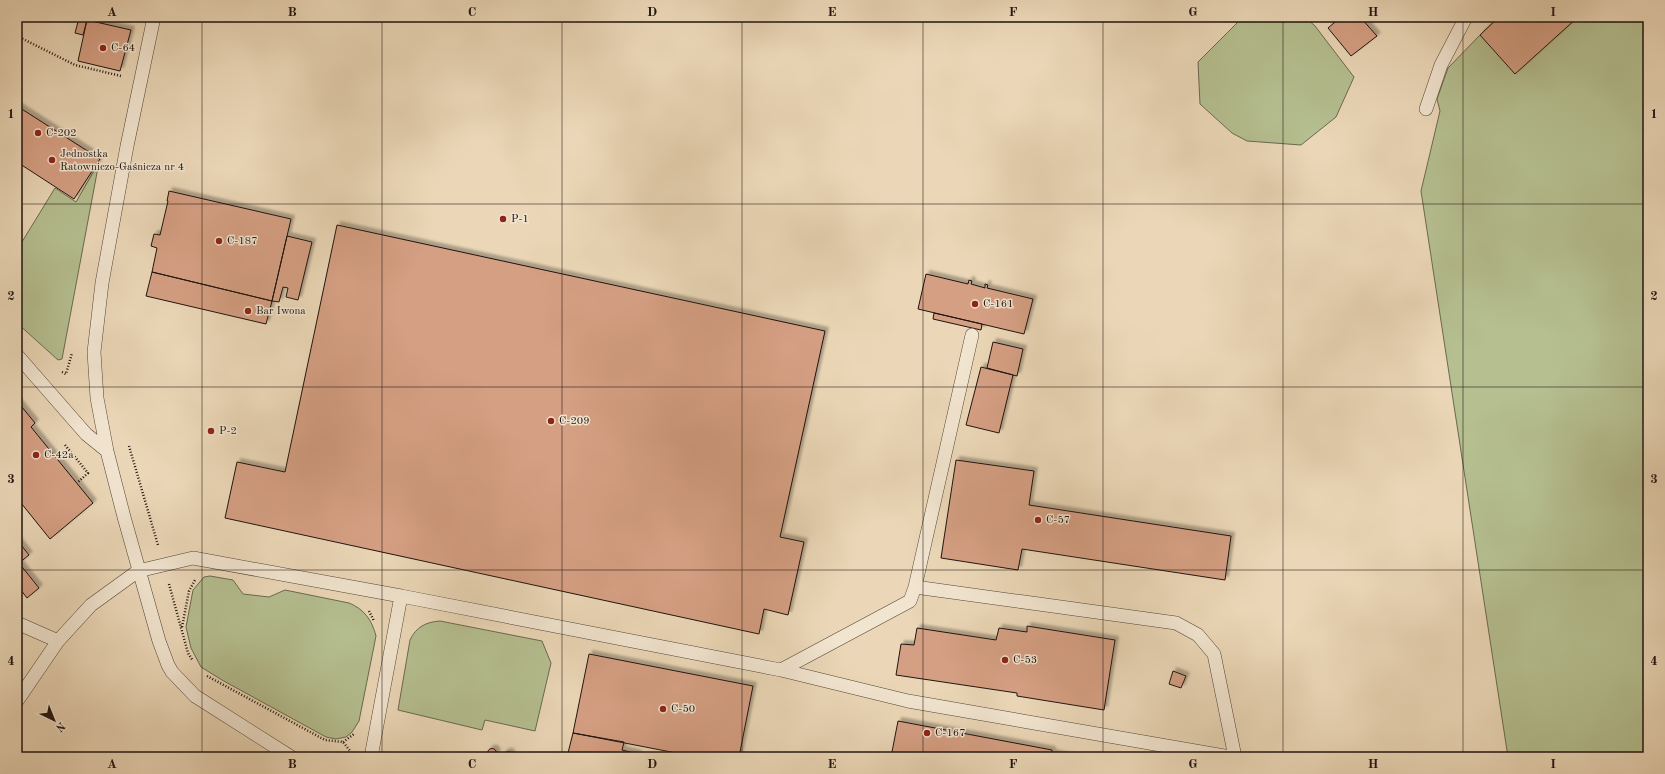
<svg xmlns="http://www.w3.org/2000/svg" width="1665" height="774" viewBox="0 0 1665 774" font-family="'Old Standard TT',serif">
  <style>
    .green { fill: #b5bf90; stroke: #6a6950 }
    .building { fill: #d59f83; stroke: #1f130f; filter: url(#shadow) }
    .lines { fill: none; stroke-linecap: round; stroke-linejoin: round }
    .service-casing { stroke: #524439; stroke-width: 14 }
    .path { stroke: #1f130f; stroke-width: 2.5; stroke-dasharray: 1 2; stroke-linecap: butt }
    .service { stroke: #f2e5d0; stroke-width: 13 }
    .grid { fill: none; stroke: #1f130f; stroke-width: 1; stroke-opacity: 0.55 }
    .poi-dot { fill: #8f2418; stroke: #f2e5d0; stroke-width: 1.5 }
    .labels { text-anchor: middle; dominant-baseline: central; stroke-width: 3; stroke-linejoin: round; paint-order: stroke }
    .poi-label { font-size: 11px; fill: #1f130f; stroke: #f2e5d0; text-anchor: start }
    .neatline { fill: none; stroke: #1f130f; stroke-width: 1.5 }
    .grid-label { font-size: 13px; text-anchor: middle; font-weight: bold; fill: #1f130f }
  </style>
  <defs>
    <filter id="shadow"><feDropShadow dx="3.5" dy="-3.5" stdDeviation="1" flood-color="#0004"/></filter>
  </defs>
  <rect width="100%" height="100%" fill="#ebd7b7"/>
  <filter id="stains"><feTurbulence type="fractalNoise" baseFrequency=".005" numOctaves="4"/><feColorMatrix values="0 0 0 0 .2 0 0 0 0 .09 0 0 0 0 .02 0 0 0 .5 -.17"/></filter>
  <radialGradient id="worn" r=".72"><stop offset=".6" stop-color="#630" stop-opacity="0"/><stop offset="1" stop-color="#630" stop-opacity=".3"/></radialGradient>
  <path class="green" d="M1243 17H1305L1315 26 1354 77 1336 117 1301 145 1247 141 1232 133 1200 104 1198 62Z
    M1499 17H1648V757H1508L1421 191 1440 111 1437 99 1448 68 1480 35Z
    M99 162 62 359 58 360 17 323V250L55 188 76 202Z
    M210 576 233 580 243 594 269 597 285 590 349 603C364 609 372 620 376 636L359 721 352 732 346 737 336 739 326 737 222 680 201 667 191 648 186 627 193 590 204 577Z
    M440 621 542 641 551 663 535 731 485 720 482 730 398 710 410 640C416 627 426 622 440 621Z"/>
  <path class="building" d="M1341 17H1360L1377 36 1351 56 1328 28Z
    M1499 17H1578L1515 74 1480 35Z
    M79 18 87 20 83 35 75 33Z
    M87 20 131 30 120 71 78 61Z
    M17 106 100 159 74 199 17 162Z
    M169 191 291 219 272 301 152 272 157 248 151 246 154 234 160 235 168 201H167Z
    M337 225 825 331 780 537 804 542 788 615 764 609 759 634 225 518 237 462 285 472Z
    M287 236 312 242 298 300 286 297 288 288 283 287 279 302 272 301Z
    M152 272 272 301 266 324 146 296Z
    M926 274 968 284 969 280 972 281 971 284 985 288V284L988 285 987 288 1033 299 1024 334 918 309Z
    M934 313 982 324 981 330 933 319Z
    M993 342 1023 349 1017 376 987 368Z
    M981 367 1013 375 999 433 966 425Z
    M17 401 35 423 31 427 93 503 50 539 17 498Z
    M956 460 1034 471 1029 505 1231 536 1225 580 1022 549 1018 570 941 558Z
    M17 540 29 555 19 563 39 588 27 598 17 585Z
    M1027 626 1115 640 1104 710 1017 696V693L896 675 901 644 914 645 917 628 996 640 999 628 1027 632Z
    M589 654 753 686 739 757H697L573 733Z
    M1173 671 1186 676 1181 688 1169 684Z
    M898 721 1052 750V753L1071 757H891Z
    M573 733 624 742 622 750 638 754 637 757H567Z
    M487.5 753a4.5 4.5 0 1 1 9 0a4.5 4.5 0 1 1-9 0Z
    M507 752H510L512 757H502L504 753Z"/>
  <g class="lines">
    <defs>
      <path id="service" d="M154 17 127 146 102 283 94 352 97 398 107 451 124 517 159 641 168 665 172 672 195 696 291 757
        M1426 109 1441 65 1466 17
        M17 355 86 434 107 451
        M915 587 972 335
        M401 596 781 670 908 701 1230 757
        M17 623 58 641
        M781 670 910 601 915 587 1176 623 1198 635 1214 654 1235 757
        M17 701 58 641 91 605 138 571 193 558 401 596 371 757"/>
    </defs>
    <use href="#service" class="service-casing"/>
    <path class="path" d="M17 36 75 65 121 76
      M62 372 66 374 72 353
      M65 445 88 473 77 483
      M129 446 158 545
      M169 584 188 653 193 661
      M369 611 374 621
      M182 627 189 591 195 580
      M207 676 325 740 343 742 351 752
      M343 742 354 734"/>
    <use href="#service" class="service"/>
  </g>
  <path class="grid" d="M202 17V757M382 17V757M562 17V757M742 17V757M923 17V757M1103 17V757M1283 17V757M1463 17V757M17 204H1648M17 387H1648M17 570H1648"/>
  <g class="poi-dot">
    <circle cx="103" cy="48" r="4"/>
    <circle cx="38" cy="133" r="4"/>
    <circle cx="52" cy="160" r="4"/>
    <circle cx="503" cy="219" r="4"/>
    <circle cx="219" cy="241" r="4"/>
    <circle cx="975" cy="304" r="4"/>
    <circle cx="248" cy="311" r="4"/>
    <circle cx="551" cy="421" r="4"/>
    <circle cx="211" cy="431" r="4"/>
    <circle cx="36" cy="455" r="4"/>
    <circle cx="1038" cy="520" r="4"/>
    <circle cx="1005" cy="660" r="4"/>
    <circle cx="663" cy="709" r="4"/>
    <circle cx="927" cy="733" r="4"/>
  </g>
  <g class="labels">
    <g class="poi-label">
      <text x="111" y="48">C-64</text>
      <text x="46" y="133">C-202</text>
      <text x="60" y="154">Jednostka<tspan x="60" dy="13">Ratowniczo-Gaśnicza nr 4</tspan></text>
      <text x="511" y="219">P-1</text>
      <text x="227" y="241">C-187</text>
      <text x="983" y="304">C-161</text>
      <text x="256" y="311">Bar Iwona</text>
      <text x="559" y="421">C-209</text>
      <text x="219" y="431">P-2</text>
      <text x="44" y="455">C-42a</text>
      <text x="1046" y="520">C-57</text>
      <text x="1013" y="660">C-53</text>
      <text x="671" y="709">C-50</text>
      <text x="935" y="733">C-167</text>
    </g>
  </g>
  <rect width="1665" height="774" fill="none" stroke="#ebd7b7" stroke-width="44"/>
  <g transform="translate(54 720) rotate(137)" stroke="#f2e5d0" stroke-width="3" paint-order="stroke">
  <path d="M0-3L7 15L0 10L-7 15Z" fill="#1f130f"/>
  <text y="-6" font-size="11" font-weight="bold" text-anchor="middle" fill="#1f130f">N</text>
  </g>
  <rect x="22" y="22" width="1621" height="730" class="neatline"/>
  <g class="grid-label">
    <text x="112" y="16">A</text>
    <text x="292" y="16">B</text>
    <text x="472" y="16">C</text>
    <text x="652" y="16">D</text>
    <text x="832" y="16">E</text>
    <text x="1013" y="16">F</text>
    <text x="1193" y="16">G</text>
    <text x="1373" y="16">H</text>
    <text x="1553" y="16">I</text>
    <text x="11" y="118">1</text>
    <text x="1654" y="118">1</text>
    <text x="11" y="300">2</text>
    <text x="1654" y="300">2</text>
    <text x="11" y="483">3</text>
    <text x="1654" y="483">3</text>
    <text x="11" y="665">4</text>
    <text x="1654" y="665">4</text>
    <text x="112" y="768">A</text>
    <text x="292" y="768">B</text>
    <text x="472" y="768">C</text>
    <text x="652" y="768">D</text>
    <text x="832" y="768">E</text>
    <text x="1013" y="768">F</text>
    <text x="1193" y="768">G</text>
    <text x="1373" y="768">H</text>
    <text x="1553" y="768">I</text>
  </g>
  <rect width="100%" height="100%" filter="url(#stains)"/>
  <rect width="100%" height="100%" fill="url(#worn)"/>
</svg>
